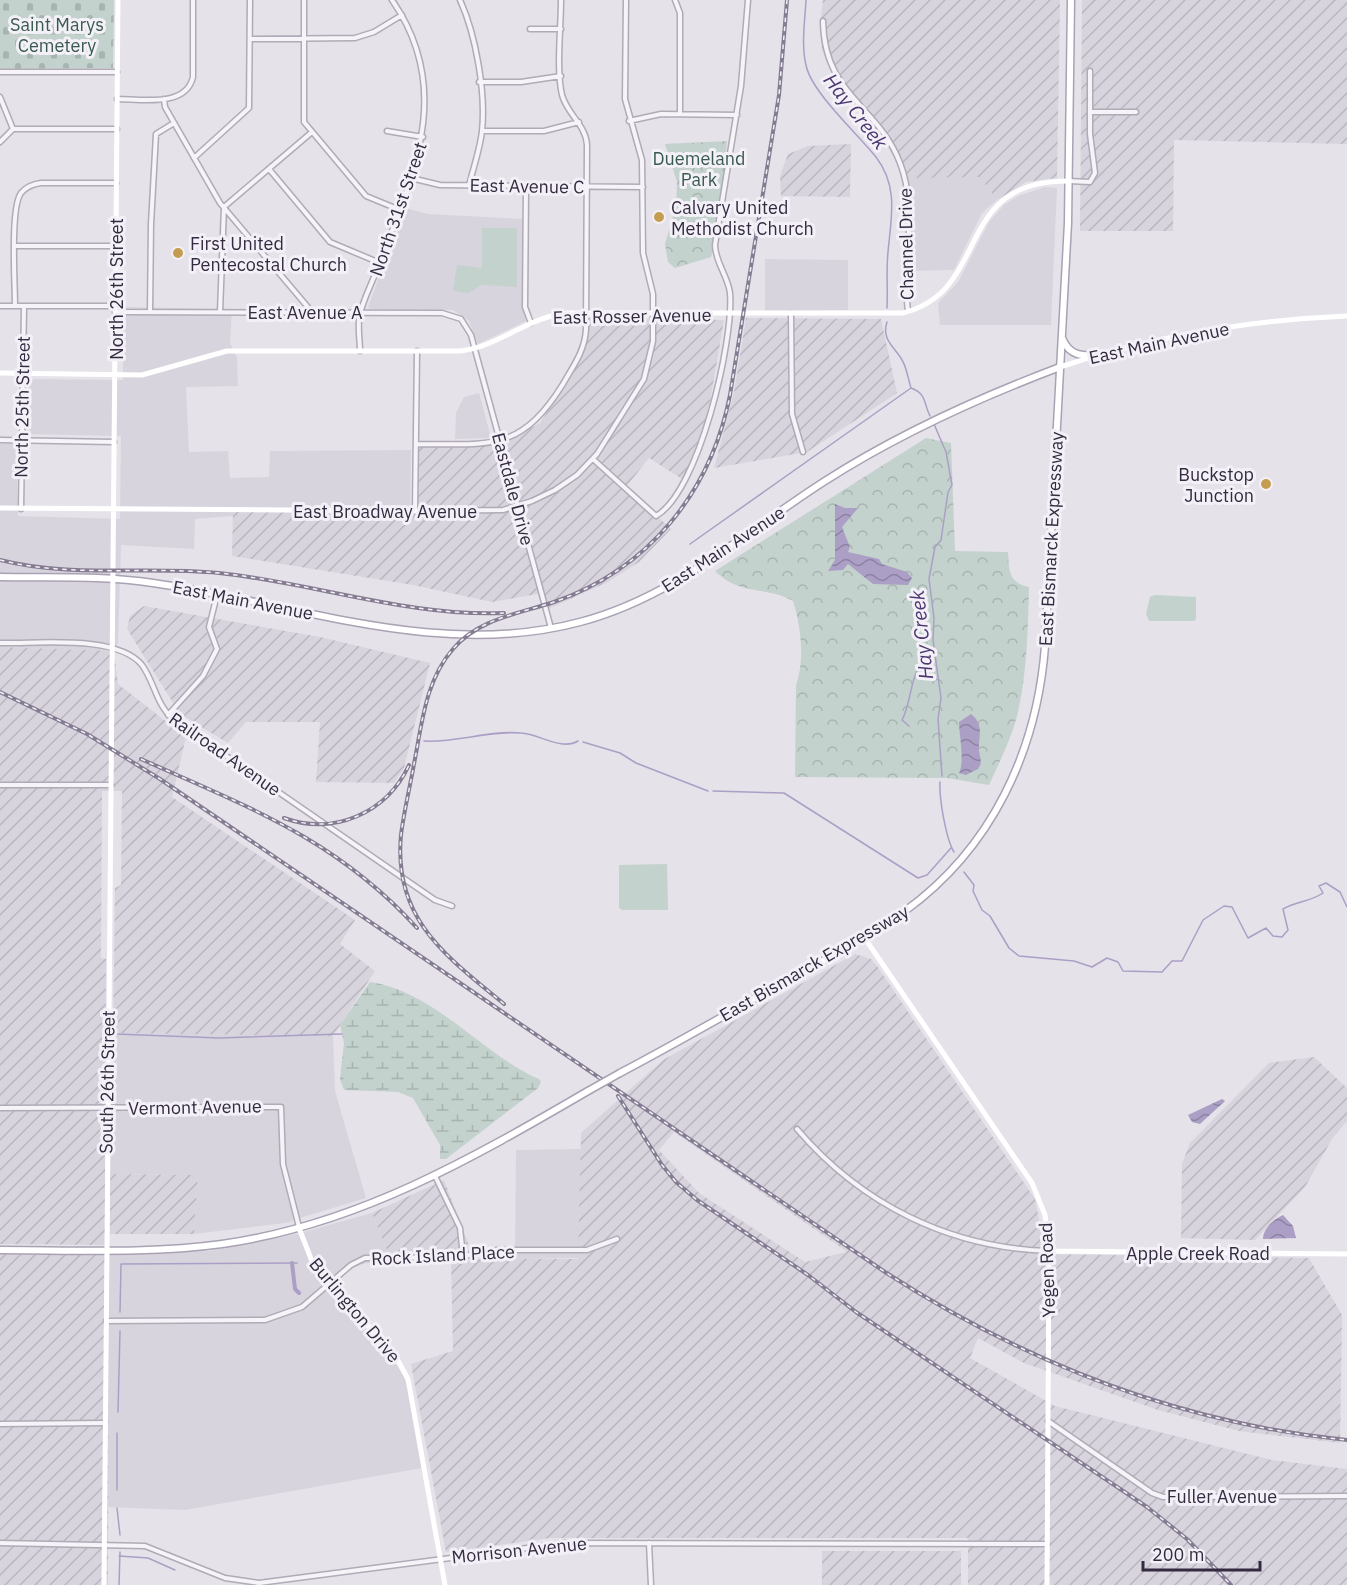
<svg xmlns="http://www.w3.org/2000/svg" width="1347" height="1585" viewBox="0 0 1347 1585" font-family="'IBM Plex Sans',sans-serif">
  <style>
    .built { fill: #d8d4de }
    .industrial { fill: url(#industrial-furrows); fill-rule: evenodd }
    .grass { fill: #c3d2cc }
    .wetland { fill: url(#wetland-marsh) }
    .cemetery { fill: url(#cemetery-stones) }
    .park { fill: url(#park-crowns) }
    .water { fill: url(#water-waves) }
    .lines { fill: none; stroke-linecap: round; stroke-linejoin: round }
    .stream { stroke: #ac9fc6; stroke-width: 1.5 }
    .canal { stroke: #ac9fc6; stroke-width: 4 }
    .street-casing { stroke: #b0abb6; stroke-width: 7 }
    .primary-casing { stroke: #a9a2b4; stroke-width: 9 }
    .street { stroke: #f6f4f8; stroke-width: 4 }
    .secondary { stroke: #fff; stroke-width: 5 }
    .primary { stroke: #fff; stroke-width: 6 }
    .rail-casing { stroke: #857c92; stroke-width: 4 }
    .rail { stroke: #f3f1f7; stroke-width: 1.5; stroke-dasharray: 4.5; stroke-linecap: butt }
    .primary-bridge-casing { stroke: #a9a2b4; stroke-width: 9; stroke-linecap: butt }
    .primary-bridge { stroke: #fff; stroke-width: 6 }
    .poi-dot { fill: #c59d50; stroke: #f3f1f7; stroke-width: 2 }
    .labels { text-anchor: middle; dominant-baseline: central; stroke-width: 6; stroke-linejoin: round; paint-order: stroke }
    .park-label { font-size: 18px; fill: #395a4e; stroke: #f3f1f7 }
    .street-label { font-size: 18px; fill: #342b40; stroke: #f3f1f7 }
    .poi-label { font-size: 18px; fill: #342b40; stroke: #f3f1f7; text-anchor: start }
    .water-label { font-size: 20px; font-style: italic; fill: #4d3871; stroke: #f3f1f7 }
  </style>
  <defs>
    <pattern id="industrial-furrows" width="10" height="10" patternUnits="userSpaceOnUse" patternTransform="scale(1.5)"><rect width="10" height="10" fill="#d8d4de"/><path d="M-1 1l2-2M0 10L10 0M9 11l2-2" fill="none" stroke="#bab6c0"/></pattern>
    <pattern id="wetland-marsh" width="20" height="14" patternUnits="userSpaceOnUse" patternTransform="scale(1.5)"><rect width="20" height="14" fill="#c3d2cc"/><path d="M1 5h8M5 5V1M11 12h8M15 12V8" fill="none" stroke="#a8b4b0"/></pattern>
    <pattern id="cemetery-stones" width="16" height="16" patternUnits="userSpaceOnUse" patternTransform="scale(1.5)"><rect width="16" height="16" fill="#c3d2cc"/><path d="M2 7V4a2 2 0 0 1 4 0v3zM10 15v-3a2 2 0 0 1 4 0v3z" fill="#a8b4b0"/></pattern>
    <pattern id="park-crowns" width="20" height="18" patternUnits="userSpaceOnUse" patternTransform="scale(1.5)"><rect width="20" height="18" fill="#c3d2cc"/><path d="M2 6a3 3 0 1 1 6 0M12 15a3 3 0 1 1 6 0" fill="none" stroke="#a8b4b0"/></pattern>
    <pattern id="water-waves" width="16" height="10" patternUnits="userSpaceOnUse" patternTransform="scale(1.5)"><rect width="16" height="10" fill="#ac9fc6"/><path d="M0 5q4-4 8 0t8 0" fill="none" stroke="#8d82a2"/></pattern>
  </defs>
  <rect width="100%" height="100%" fill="#e5e2e9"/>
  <path class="built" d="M940 176 981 177 997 200 982 213 954 270 905 271 906 201 903 178Z
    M1045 187 1057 188 1051 325H940L938 303 958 282 989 222 1004 205 1018 196Z
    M405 208 428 214 522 219V305L526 321 478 344 469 321 453 310 370 309 368 307Z
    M765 259 848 260V310L765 311Z
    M123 307 232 309 230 343 237 358 238 386 186 387 189 452 228 451 230 478 269 477 270 451 411 450 410 509H233V516L195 519 194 549 121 545 118 643 114 651 0 647V444H16L18 516 120 519 121 436 26 434 27 379 123 380Z
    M479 393 491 438 455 439 456 413 464 397Z
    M113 1033 333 1036 335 1091 366 1198 290 1221 293 1222 194 1234 198 1175 110 1174Z
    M581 1149 579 1258 515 1259 516 1150Z
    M372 1213 391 1260 355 1265 329 1288 395 1362 404 1377 410 1390 422 1468 185 1510 107 1507 109 1255 209 1251 297 1234Z"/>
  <path class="industrial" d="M823 0H1060L1057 178 1026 182 997 200 980 177 903 178 891 149 837 85 822 50 820 25Z
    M1082 0H1347V144L1174 140 1173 231H1080Z
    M851 144 850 197 781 196 780 176 788 154 808 146Z
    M588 318 724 320 705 431 682 479 649 458 626 487 671 529 639 562 608 582 548 609 543 593 492 602 413 585 232 556 233 509H417L418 446 504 443 540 423 579 362 587 338Z
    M746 318 881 319 897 393 807 452 714 468 734 392Z
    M144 606 320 637 430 663 404 768 394 783 316 782 320 722H246L228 743 180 714 127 629 130 616Z
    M0 647 114 651 118 684 186 737 172 797 355 920 340 944 375 971 333 1036 113 1033 115 888 121 885 122 791H102L101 958 106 959 105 1245 0 1244Z
    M855 954 871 959 877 966 1035 1199 1041 1230 1040 1254 1309 1258 1342 1315 1340 1443 1239 1431 1158 1410 1024 1363 978 1338 970 1358 1055 1406 1272 1460 1347 1469V1585H968V1538H550L446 1552 411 1364 453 1351 451 1259 391 1260 372 1213 444 1180 468 1243 470 1259H578L581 1133 663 1060ZM674 1132 846 1251V1252L805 1262 699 1193 659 1150Z
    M1314 1057 1347 1088V1121L1332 1139 1305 1187 1255 1240 1181 1238 1182 1164 1190 1143 1269 1063Z
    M110 1174 198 1175 194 1234H110Z
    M0 1254 109 1255 108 1585H0Z
    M822 1551H961V1585H822Z"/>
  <path class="grass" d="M482 228H517V287L481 285 469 293 453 291 457 265 482 268Z
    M1155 595 1196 597V619L1194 621H1149L1146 614 1150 597Z
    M667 864 668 910H622L619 908V865Z"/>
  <path class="wetland" d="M370 982C436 992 481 1054 539 1079L541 1082 538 1088 446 1159H440V1145L413 1098 398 1092 344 1090 340 1079 344 1043 340 1025Z"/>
  <path class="cemetery" d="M0 0H114L113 68 0 69Z"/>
  <path class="park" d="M727 141 718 229 711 257 675 268 668 262 665 244 676 207 677 182 665 144Z
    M926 438 951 443 955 551 1008 552C1009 570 1008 583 1029 587 1028 628 1027 671 1018 712 1012 737 1000 761 989 785L947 778 795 777 796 685C805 661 801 626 793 601 766 586 740 596 715 571Z"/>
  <path class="water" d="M835 504 845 508H858L842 527 850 547 848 552 879 559 882 564 907 572 912 578 908 585 873 584 848 564 843 570 828 571 835 560Z
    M971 714C985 725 978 737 979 751 980 759 983 762 978 769L966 775 959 773C965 761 959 735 959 722Z
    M1222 1099 1225 1101 1200 1124 1192 1122 1188 1115Z
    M1283 1215 1293 1226 1296 1238 1263 1239C1263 1229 1274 1219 1283 1215Z"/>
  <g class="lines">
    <path class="stream" d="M806 0C805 21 801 44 806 65 811 92 858 134 876 157 899 187 891 218 888 252 886 272 888 289 887 308
      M887 322C881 340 895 347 902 360 907 368 908 379 911 388 927 394 923 402 930 416
      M934 424 946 452 952 485 948 492 941 540 935 547 929 579 934 618 933 640 941 698 938 719 942 776
      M690 544 911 388
      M909 726 902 720C914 698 908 664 935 653
      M424 741C455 743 490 730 521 733 540 734 561 751 578 741
      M583 742 620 753 636 763 708 791
      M940 782C939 798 946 839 954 852
      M713 791 784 793 918 878 927 875 951 848
      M964 872 974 885 973 891 982 910 990 916 1009 948 1019 956 1074 961 1092 967 1107 958 1118 962 1123 971 1162 972 1172 961H1182L1203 920 1224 906 1232 907 1248 938 1266 928 1273 936 1282 937 1288 930 1283 909C1297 901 1310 902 1323 893L1319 886 1326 883 1340 892 1347 907
      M116 1034 219 1038 342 1034
      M120 1312 121 1264 297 1263
      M118 1412 120 1331
      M117 1490V1433
      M117 1508 120 1535
      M119 1556 148 1558 175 1570
      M119 1585 120 1552"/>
    <path class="canal" d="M292 1263 295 1289 299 1293"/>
    <defs>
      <path id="street" d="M304 0V122L366 196 400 210
        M460 0C476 35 486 93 482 131 480 150 473 168 469 186
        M675 0 680 13V114
        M823 21C824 96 878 105 900 163 914 198 908 241 907 278 907 289 906 300 908 310
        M530 29H561
        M250 39 355 38 374 32 402 15
        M0 72H117
        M479 82H521L561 76
        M0 97 13 129
        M117 99C141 99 186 108 193 77V0
        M164 99 165 107 220 203 312 312
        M1090 112H1136
        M629 121 661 114 737 115
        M387 131 423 137
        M482 131H544L579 122
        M0 142 13 129H117
        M194 158 249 108 250 0
        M269 169 330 242 380 263
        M411 178 440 185 643 187
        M1069 181 1090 182 1095 173 1090 134V71
        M526 186 525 307 531 323
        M224 207 312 132
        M15 246H116
        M0 306H115
        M15 306C15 284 10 208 21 193 26 187 33 184 41 183H116
        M115 312 442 313 461 319 471 335 551 628
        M150 312 151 224 156 134 174 123
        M220 312 224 207
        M791 314 792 414 803 452
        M360 351C360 339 357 325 360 314 364 297 374 279 380 262 414 173 454 89 392 0
        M417 351 415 511 503 510 532 501 555 490 577 475 597 454 644 379 653 341V294L643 253 642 160 625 99 626 0
        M0 440 114 442
        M416 444C489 444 520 453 563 384 573 366 585 351 586 329L587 145C586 125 567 114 562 95 556 69 561 28 561 0
        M593 459 656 516C699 492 734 340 730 293 728 276 715 262 715 245L741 86 748 0
        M21 509 24 306
        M0 643C37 644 117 634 142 665 155 683 156 705 174 720L435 900 452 906
        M168 715 203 676 217 649 209 627 217 595
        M0 785H111
        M0 1108 281 1107 283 1164 299 1227
        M797 1129C862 1205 950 1248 1049 1251
        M435 1176 460 1228 463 1256
        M106 1321 265 1320 302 1307 351 1265 365 1258 458 1257 497 1250H587L617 1239
        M1048 1421 1152 1493 1163 1497 1347 1496
        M0 1424 104 1423
        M0 1543 145 1546 225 1578 259 1583 565 1543 1047 1544
        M649 1543 651 1585"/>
      <path id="primary" d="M1062 338C1070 357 1082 356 1101 355
        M0 577C51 578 102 575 153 583 294 603 438 660 580 622 675 597 745 532 825 481 900 433 978 398 1060 367
        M620 1073C677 1043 734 1010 791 978 829 957 870 937 905 911 992 848 1037 751 1045 646L1068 223 1071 0
        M0 1250C74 1250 149 1254 222 1244 357 1225 473 1158 588 1091"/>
    </defs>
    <use href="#street" class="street-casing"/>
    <use href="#primary" class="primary-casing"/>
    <use href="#street" class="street"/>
    <path class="secondary" d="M1060 367C1152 337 1250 320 1347 316
      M0 373 142 375 227 351H461C500 346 529 316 568 313H903C993 290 951 180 1069 181
      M0 508 415 511
      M864 937 1032 1183 1045 1215 1049 1251 1047 1585
      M299 1228 313 1264 396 1357 408 1379 445 1585
      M1049 1251 1347 1254
      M104 1585 118 0"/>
    <use href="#primary" class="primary"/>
    <defs>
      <path id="rail" d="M0 560C70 578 147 566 219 573 314 583 408 617 504 613
        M0 692 87 734 160 779 885 1272C1026 1363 1178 1423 1347 1440
        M141 759C248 807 336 839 417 928
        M284 818C334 836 387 813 409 765
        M504 1004C446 956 393 919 401 835 404 811 410 787 414 764 422 724 425 681 453 649 478 619 518 614 554 602 649 569 711 492 730 395L779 95 787 0
        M618 1096 662 1165 676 1182 697 1200 808 1275 856 1312 1147 1507 1187 1539 1231 1585"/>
    </defs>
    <use href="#rail" class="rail-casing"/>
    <use href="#rail" class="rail"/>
    <defs>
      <path id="primary-bridge" d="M588 1091 620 1073"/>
    </defs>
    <use href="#primary-bridge" class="primary-bridge-casing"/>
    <use href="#primary-bridge" class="primary-bridge"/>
  </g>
  <g class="poi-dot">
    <circle cx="659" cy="217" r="6"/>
    <circle cx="178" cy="253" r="6"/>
    <circle cx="1266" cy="484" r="6"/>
  </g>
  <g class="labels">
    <g class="park-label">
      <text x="57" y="24">Saint Marys<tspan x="57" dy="21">Cemetery</tspan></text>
      <text x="699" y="158">Duemeland<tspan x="699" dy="21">Park</tspan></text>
    </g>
    <g class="street-label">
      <text transform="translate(527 186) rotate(1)">East Avenue C</text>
      <text transform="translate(398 209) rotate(-71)">North 31st Street</text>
      <text transform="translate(906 244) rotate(-91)">Channel Drive</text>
      <text transform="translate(116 289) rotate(-90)">North 26th Street</text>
      <text x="305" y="312">East Avenue A</text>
      <text transform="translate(632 316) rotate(-1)">East Rosser Avenue</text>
      <text transform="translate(1159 343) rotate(-12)">East Main Avenue</text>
      <text transform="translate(22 407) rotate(-89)">North 25th Street</text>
      <text transform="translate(513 489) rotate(75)">Eastdale Drive</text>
      <text x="385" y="511">East Broadway Avenue</text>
      <text transform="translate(1051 539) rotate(-87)">East Bismarck Expressway</text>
      <text transform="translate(723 549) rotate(-33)">East Main Avenue</text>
      <text transform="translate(243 600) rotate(11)">East Main Avenue</text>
      <text transform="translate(225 754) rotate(35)">Railroad Avenue</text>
      <text transform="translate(814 963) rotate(-30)">East Bismarck Expressway</text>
      <text transform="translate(107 1082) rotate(-89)">South 26th Street</text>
      <text transform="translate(195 1107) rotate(-1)">Vermont Avenue</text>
      <text x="1198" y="1253">Apple Creek Road</text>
      <text transform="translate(443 1255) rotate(-3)">Rock Island Place</text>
      <text transform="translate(1047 1270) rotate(-92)">Yegen Road</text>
      <text transform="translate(355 1310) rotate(50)">Burlington Drive</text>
      <text x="1222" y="1496">Fuller Avenue</text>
      <text transform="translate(519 1550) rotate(-6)">Morrison Avenue</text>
    </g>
    <g class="poi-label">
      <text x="671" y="207">Calvary United<tspan x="671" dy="21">Methodist Church</tspan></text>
      <text x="190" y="243">First United<tspan x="190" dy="21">Pentecostal Church</tspan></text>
      <text x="1254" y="474" text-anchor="end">Buckstop<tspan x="1254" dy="21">Junction</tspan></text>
    </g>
    <g class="water-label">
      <text transform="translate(856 111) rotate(52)">Hay Creek</text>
      <text transform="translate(921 635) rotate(-96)">Hay Creek</text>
    </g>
  </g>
  <path d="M1143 1561v9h117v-9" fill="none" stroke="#342b40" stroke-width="3"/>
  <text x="1152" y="1561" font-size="18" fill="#342b40" stroke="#f3f1f7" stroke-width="4.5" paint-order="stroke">200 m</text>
</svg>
